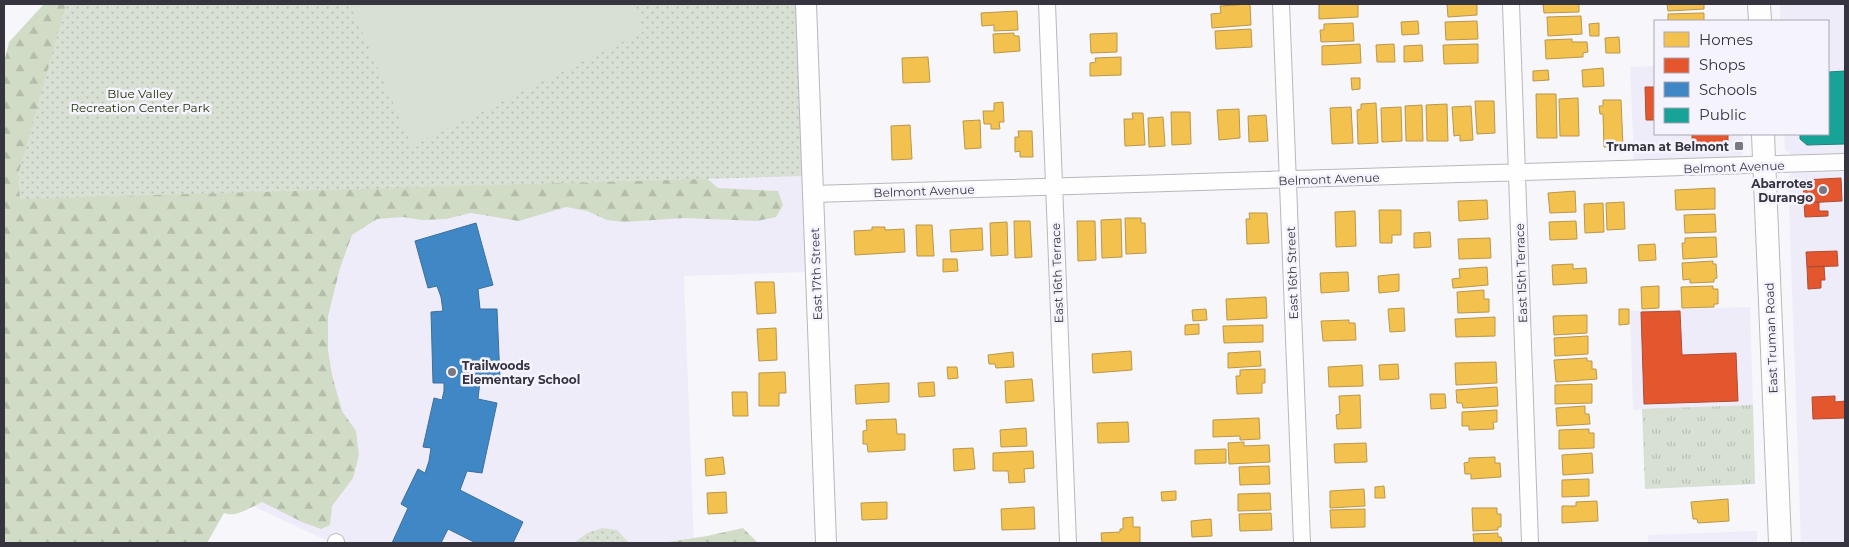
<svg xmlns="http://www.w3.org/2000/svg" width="1849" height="547" viewBox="0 0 1849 547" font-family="Montserrat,sans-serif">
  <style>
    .built { fill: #efecfa }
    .grass { fill: url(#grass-tufts) }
    .forest { fill: url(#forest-firs) }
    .park { fill: url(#park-dots) }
    .garden { fill: #d8dfd3 }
    .homes { fill: #f2c14e; stroke: #ba974a }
    .shops { fill: #e4572e; stroke: #b04c33 }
    .schools { fill: #3f88c5; stroke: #3c6f9d }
    .public { fill: #17a398; stroke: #20827d }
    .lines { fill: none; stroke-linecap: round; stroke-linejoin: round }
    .minor-casing { stroke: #b8b7bd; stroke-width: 18 }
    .tertiary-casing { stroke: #b8b7bd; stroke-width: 22 }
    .secondary-casing { stroke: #b8b7bd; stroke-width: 24 }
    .minor { stroke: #fefefe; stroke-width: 16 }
    .tertiary { stroke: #fefefe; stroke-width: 20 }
    .secondary { stroke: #fefefe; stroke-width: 22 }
    .poi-dot { fill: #797881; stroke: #f5f3fe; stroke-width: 2 }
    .labels { text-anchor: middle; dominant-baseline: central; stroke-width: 5; stroke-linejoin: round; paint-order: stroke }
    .park-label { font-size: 12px; fill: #213302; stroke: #f5f3fe }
    .poi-label { font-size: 12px; font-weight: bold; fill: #36343f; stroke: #f5f3fe; text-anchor: end }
    .street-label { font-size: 12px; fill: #36343f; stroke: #f5f3fe }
  </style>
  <defs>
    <pattern id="grass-tufts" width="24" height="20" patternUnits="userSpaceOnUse" patternTransform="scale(1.25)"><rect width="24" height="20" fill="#d8dfd3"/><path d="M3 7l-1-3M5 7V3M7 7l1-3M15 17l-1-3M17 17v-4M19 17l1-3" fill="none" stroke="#bac0b6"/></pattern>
    <pattern id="forest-firs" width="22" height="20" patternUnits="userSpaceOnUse" patternTransform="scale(1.25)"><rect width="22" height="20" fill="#d1dcc6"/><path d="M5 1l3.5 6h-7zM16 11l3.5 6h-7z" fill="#b4bdab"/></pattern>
    <pattern id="park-dots" width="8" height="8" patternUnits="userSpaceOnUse" patternTransform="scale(1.25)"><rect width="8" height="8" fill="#d8dfd3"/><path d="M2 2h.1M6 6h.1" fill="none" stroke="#bac0b6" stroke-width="1.8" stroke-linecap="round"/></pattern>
  </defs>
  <rect width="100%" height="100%" fill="#f6f6fb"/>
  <path class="built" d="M1780 4H1845V153L1792 155 1785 150 1784 134H1828V21H1780Z
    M1655 66V134H1743V153L1738 158 1634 160 1630 67Z
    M1845 172V543H1801L1788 177 1792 173Z
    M805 176 809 272 684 276 694 543H332L242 501 210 194Z
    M1750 307 1753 405 1633 410 1630 311Z
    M1757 531V543H1648V535Z"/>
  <path class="grass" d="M1753 405 1755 484 1645 489 1642 409Z"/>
  <path class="forest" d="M44 4H151L695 168 718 188 778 191 783 205 776 217 757 221 684 218 624 222 607 220 587 211 566 207 519 221 471 213 446 219 422 220 403 217 377 219 352 235 340 268 328 316V350L332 375 342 411 356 431 359 455 353 478 332 506 330 525 321 529 302 522 262 502C251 507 236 518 224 513L207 543H4V63L9 42Z
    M743 528 758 543H662L707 536Z"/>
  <path class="park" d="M66 4H798L805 176 20 199 18 175Z
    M602 528 617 530 629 543H574L587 533Z"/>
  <path class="garden" d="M365 4H633L645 31 412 146 352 9Z"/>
  <path class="homes" d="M1250 4 1251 25 1212 28 1211 14 1221 13 1220 6Z
    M1319 4H1358V17L1319 19Z
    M1447 4H1477V15L1448 17Z
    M1543 4H1579V12L1544 13Z
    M1667 4H1704V9L1668 11Z
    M1017 11 1018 30 994 31V25L982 26 981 13Z
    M1704 13V21H1668V14Z
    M1581 16 1582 34 1548 36 1547 17Z
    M1418 21 1419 34 1402 35 1401 22Z
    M1477 21 1478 39 1446 40 1445 22Z
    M1353 23 1354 41 1321 42 1320 30H1324V24Z
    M1599 23V36H1590L1589 24Z
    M1251 29 1252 47 1216 49 1215 31Z
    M1014 33V36H1019L1020 51 994 53 993 34Z
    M1117 33V52L1091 53 1090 34Z
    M1619 37 1620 53H1606L1605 38Z
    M1572 39V42H1587L1588 52 1583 53V57L1546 59 1545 40Z
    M1360 44 1361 63 1322 65V46Z
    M1394 44 1395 62H1377L1376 45Z
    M1478 44V63L1444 64 1443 45Z
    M1422 45 1423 61 1404 62V46Z
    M928 57 930 82 903 83 902 58Z
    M1121 57V75L1090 76V63L1096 62 1095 58Z
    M1603 68 1604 86 1583 87 1582 70Z
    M1548 70 1549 80 1533 81V71Z
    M1351 78H1360V89L1352 90Z
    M1536 94H1556L1557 138H1537Z
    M1578 98 1579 136H1560L1559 99Z
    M1603 100H1621L1623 147H1604L1603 114H1600L1599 106H1603Z
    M1475 101H1494L1495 133 1477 134Z
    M1003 102 1004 122H999L1000 129H991V124H984L983 111H994V103Z
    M1376 103 1378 143 1358 144 1357 110 1361 109V104Z
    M1447 104 1448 141H1427L1426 105Z
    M1422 105 1423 141H1406L1405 106Z
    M1471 106 1473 140 1460 141V135L1454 136 1452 107Z
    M1351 107 1353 143 1332 144 1330 108Z
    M1401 107 1402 141 1382 142 1381 108Z
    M1239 109 1240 138 1219 140 1217 110Z
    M1171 112H1190L1191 144 1172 145Z
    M1132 113H1143L1145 145 1125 146 1124 119H1133Z
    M1266 115 1268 141 1249 142 1248 116Z
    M1163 117 1165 146 1149 147 1148 118Z
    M980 120 981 148 965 149 963 121Z
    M910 125 912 159 892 160 891 126Z
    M1018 131H1032L1033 157H1020V151L1015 152V137H1019Z
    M1715 188V209L1676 210 1675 190Z
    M1575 191 1576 212 1550 213 1548 193Z
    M1487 200 1488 219 1459 221 1458 201Z
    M1624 202 1625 229 1607 230 1606 203Z
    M1603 203 1604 232 1585 233 1584 204Z
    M1379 210H1401V235H1392V243H1380Z
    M1355 211 1356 246 1336 247 1335 212Z
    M1249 213H1267L1269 243 1247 244 1246 219H1250Z
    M1715 214 1716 232 1685 233 1684 215Z
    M1125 218H1141V223H1145L1146 253 1126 254Z
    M1121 219 1122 257 1102 258 1101 220Z
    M1014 221H1030L1032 257 1015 258Z
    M1077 221H1095L1096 260 1078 261Z
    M1576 221 1577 239 1550 240 1549 222Z
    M1007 222 1008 255 991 256 990 223Z
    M916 225H932L934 256H917Z
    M872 227H885V230L904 229 905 252 855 255 854 231 872 230Z
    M982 228 983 250 951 252 950 230Z
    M1430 232 1431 247 1414 248V233Z
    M1716 237 1717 257 1683 259 1682 243H1685V238Z
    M1490 238 1491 258 1459 259 1458 239Z
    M1655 244 1656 260 1639 261 1638 245Z
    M943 259H957L958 271 943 272Z
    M1713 261V264H1716L1717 278 1714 279V282L1690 283V279L1683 280 1682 263Z
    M1573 264V269L1586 268 1587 283 1553 285 1552 265Z
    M1487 267 1488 285 1453 288 1452 279 1460 278 1459 269Z
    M1348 272 1349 291 1321 293 1320 273Z
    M1399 274V291L1379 293 1378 276Z
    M755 282H774L776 313 757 314Z
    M1659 286V308L1642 309 1641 287Z
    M1713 286V289H1718V304H1714V307L1682 308 1681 287Z
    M1484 290V299H1489V312L1458 313 1457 292Z
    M1266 297 1267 318 1227 320 1226 299Z
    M1404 308 1405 331 1390 332 1388 309Z
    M1206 309 1207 320 1193 321 1192 310Z
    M1619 309H1629V324L1619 325Z
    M1587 315V333L1554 335 1553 316Z
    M1495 317V336L1456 337 1455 319Z
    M1349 320V323H1355L1356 340 1323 341 1321 321Z
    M1199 324V334L1185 335V325Z
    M1263 325V342L1224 343 1223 326Z
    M776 328 777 360 759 361 757 329Z
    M1588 336V354L1555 356 1554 338Z
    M1131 351 1132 370 1093 373 1092 354Z
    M1260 351 1261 366 1228 368V353Z
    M1013 352 1014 367 996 368 995 364H989L988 355Z
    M1587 358V361H1592V369H1596L1597 379 1556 382 1554 360Z
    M1496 362 1497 383 1456 385 1455 363Z
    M1398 364 1399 379 1380 380 1379 365Z
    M1362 365 1363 386 1329 387 1328 367Z
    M947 367H957L958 378 948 379Z
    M1265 369V383H1262V393L1237 394 1236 376H1240V370Z
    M785 372 786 393H779V406H759V373Z
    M1032 379 1034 401 1006 403 1005 381Z
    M934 382 935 396 919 397 918 383Z
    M889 383V402L856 404 855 385Z
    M1592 384V403L1555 404V385Z
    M1497 387 1498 406 1463 408 1462 403H1457L1456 390Z
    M732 392H747L748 416H733Z
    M1430 394H1445L1446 408 1431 409Z
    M1360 395 1361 428 1337 429 1336 415 1340 414 1339 396Z
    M1585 406V414H1589L1590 424 1557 426 1556 408Z
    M1497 410V422H1493L1494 429 1469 430V426H1462V412Z
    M1259 418 1260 439 1240 440V436L1213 437V420Z
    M896 419 897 434H905V450L868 452 867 444H863V431L867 430 866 420Z
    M1128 422 1129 442 1098 443 1097 423Z
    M1026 428 1027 446 1001 447 1000 430Z
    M1589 429V433H1594V448L1559 449V430Z
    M1244 442V446L1269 445 1270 462 1229 464 1228 443Z
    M1366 443 1367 462 1335 463 1334 444Z
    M973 448 975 469 954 471 953 449Z
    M1226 449V463L1195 464V450Z
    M1033 451 1034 468 1024 469 1025 482 1009 483 1008 471H993V453Z
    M1592 453 1593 473 1563 475 1562 455Z
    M723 457 725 474 706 476 705 459Z
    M1495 457V463H1500L1501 477 1471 479V474H1465L1464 463 1469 462V458Z
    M1269 466 1270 484 1240 485 1239 467Z
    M1589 479V496L1562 497V480Z
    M1384 486 1385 498H1375V487Z
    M1364 489 1365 506 1330 508V491Z
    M1176 491V500L1162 501 1161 492Z
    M726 492 727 513 708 514 707 493Z
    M1270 493 1271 510 1238 511V494Z
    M1728 499 1729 521 1698 523 1697 519H1693L1691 502Z
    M1597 501 1598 521 1562 523V506H1576V502Z
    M887 502V519L862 520 861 503Z
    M1034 507 1035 529 1002 530 1001 509Z
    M1472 508H1497V514H1501V527H1498V530L1473 531Z
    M1365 509V527L1331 528 1330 510Z
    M1271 513 1272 530 1240 531 1239 514Z
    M1133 517V527H1140V543H1102L1101 533 1120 532V529H1123V518Z
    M1211 519 1212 536 1192 537 1191 521Z
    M1498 533V537H1501L1502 543H1474L1473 534Z"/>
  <path class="shops" d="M1645 87H1655V120H1646Z
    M1692 134H1728V145L1692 146Z
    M1841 178 1842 201 1804 203 1803 180Z
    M1819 202V211H1828V216L1805 217 1804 203Z
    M1837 251 1838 266 1807 267 1806 252Z
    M1824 266 1825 280H1821V288L1808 289 1807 267Z
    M1680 311 1682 355 1736 353 1738 401 1644 404 1641 312Z
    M1835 396V402L1845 401V418L1813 419 1812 397Z"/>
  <path class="schools" d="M476 223 493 285 478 289 480 309H497L500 379 480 381 478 399 497 403 482 473 467 471 460 490 523 522 513 543H476L448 529 441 543H392L408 508 401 504 418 469 425 473 429 461 431 448 423 447 434 398 442 400 444 391V383H433L431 312 443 311 441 297 437 286 428 288 415 241Z"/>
  <path class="public" d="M1845 71V144L1807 145 1800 139V134H1828V72Z"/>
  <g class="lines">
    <defs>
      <path id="minor" d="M1047 4 1068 543
        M1281 4 1302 543
        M1511 4 1530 543
        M813 194 1845 162
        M336 543V542"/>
      <path id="tertiary" d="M806 4 826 543"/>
      <path id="secondary" d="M1759 4 1760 21
        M1763 134 1780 543"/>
    </defs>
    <use href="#minor" class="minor-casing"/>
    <use href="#tertiary" class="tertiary-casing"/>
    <use href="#secondary" class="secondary-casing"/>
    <use href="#minor" class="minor"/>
    <use href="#tertiary" class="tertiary"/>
    <use href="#secondary" class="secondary"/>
  </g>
  <g class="poi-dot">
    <rect x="1734" y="141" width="10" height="10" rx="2.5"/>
    <circle cx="1823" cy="190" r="5"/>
    <circle cx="452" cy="372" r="5"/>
  </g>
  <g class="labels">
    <g class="park-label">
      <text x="140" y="93">Blue Valley<tspan x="140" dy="14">Recreation Center Park</tspan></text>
    </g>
    <g class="poi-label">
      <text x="1729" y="146">Truman at Belmont</text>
      <text x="1813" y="183">Abarrotes<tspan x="1813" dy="14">Durango</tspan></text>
      <text x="462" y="365" text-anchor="start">Trailwoods<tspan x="462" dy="14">Elementary School</tspan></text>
    </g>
    <g class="street-label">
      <text transform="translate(1734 167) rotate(-2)">Belmont Avenue</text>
      <text transform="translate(1329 179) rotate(-2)">Belmont Avenue</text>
      <text transform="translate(924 191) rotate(-2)">Belmont Avenue</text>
      <text transform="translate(1057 273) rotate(-92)">East 16th Terrace</text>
      <text transform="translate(1292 273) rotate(-92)">East 16th Street</text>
      <text transform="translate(1521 273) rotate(-92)">East 15th Terrace</text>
      <text transform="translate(816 274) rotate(-92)">East 17th Street</text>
      <text transform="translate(1771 338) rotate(-92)">East Truman Road</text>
    </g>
  </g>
  <rect width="1849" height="547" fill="none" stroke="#36343f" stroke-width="10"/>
  <rect x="1654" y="20" width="175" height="115" fill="#f5f3fe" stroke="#a9a7b2"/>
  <rect x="1664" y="32" width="25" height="15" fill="#f2c14e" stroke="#a9a7b2"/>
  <text x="1699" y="45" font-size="15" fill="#36343f">Homes</text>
  <rect x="1664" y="58" width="25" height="15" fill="#e4572e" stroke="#a9a7b2"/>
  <text x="1699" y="70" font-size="15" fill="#36343f">Shops</text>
  <rect x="1664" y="82" width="25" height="15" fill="#3f88c5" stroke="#a9a7b2"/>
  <text x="1699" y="95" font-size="15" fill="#36343f">Schools</text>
  <rect x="1664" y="108" width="25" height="15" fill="#17a398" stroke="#a9a7b2"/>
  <text x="1699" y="120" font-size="15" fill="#36343f">Public</text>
</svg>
